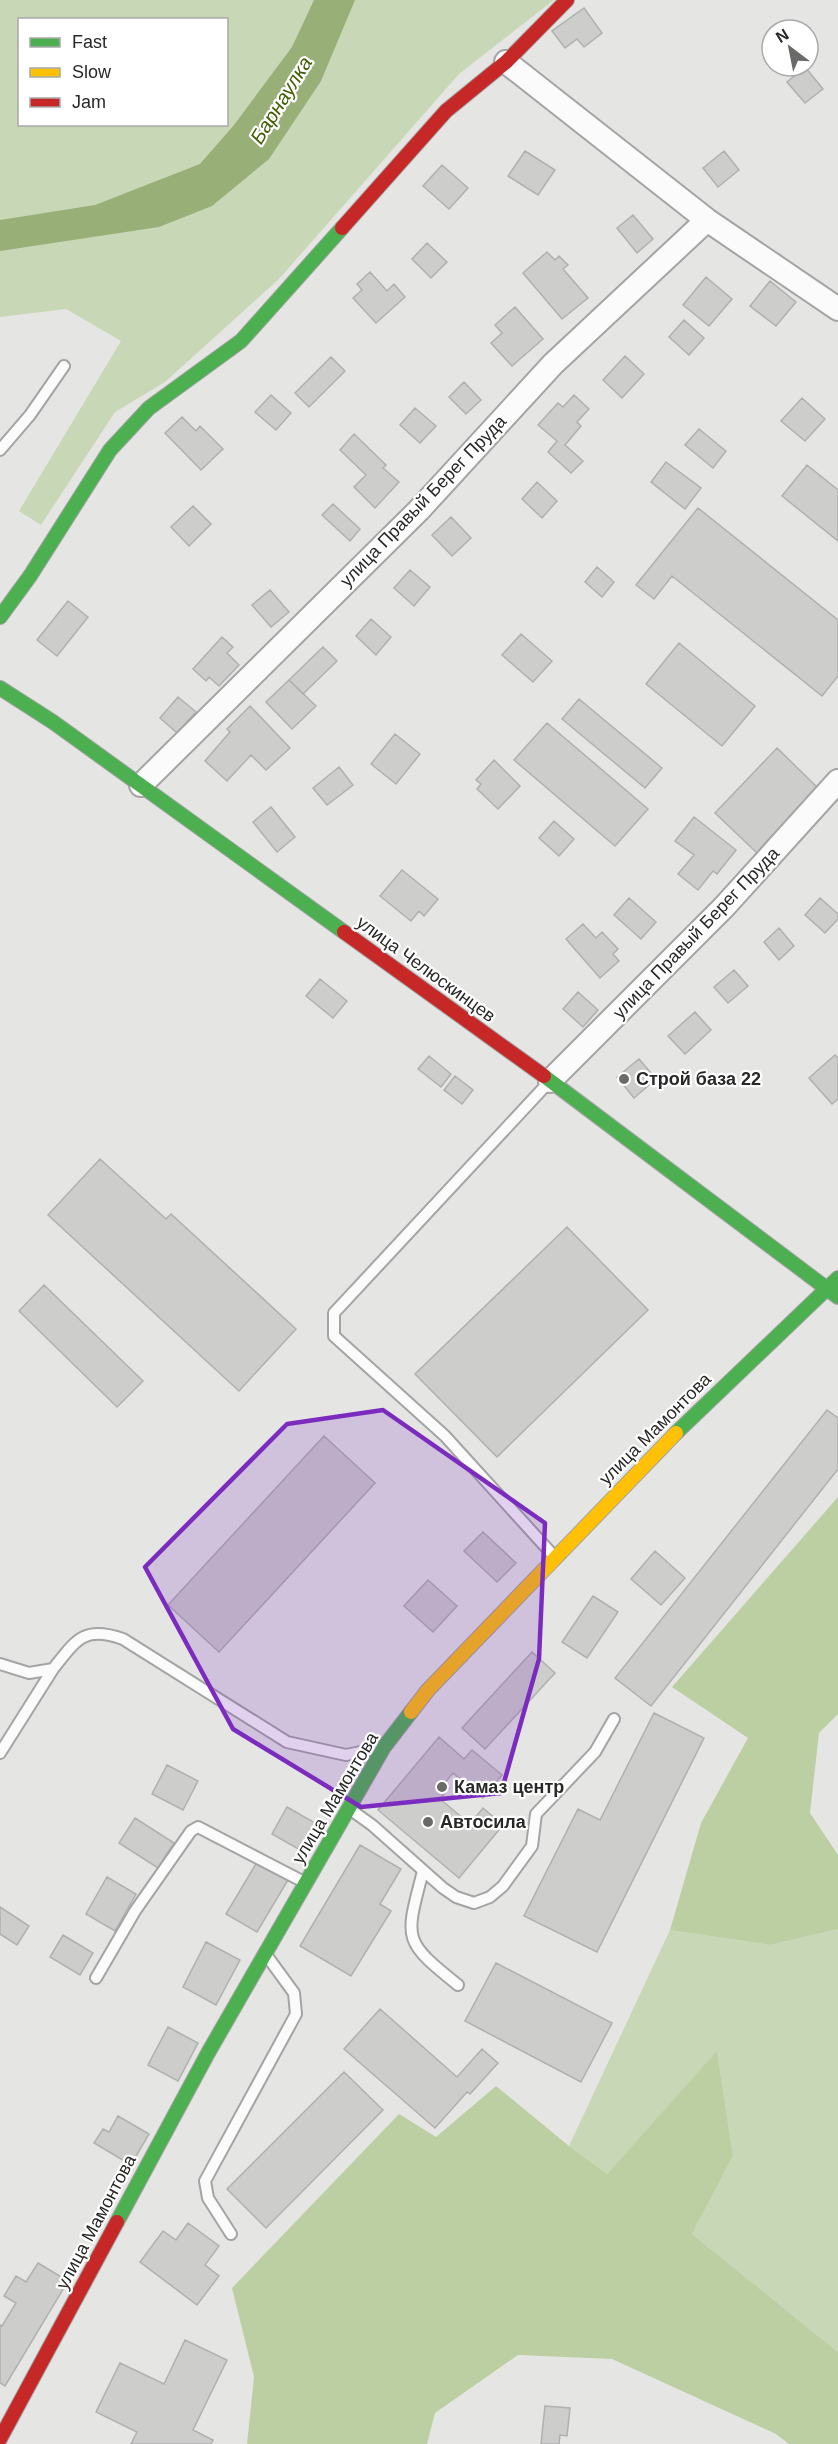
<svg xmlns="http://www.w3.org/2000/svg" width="838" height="2444" viewBox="0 0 838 2444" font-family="Helvetica,sans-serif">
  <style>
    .green { fill: #c8d7b6; fill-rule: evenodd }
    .forest { fill: #bccfa3 }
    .water { fill: #99af78 }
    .building { fill: #cdcecc; stroke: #afb0af; stroke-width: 1.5 }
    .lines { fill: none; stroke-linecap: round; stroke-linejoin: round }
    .lane-casing { stroke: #a3a4a3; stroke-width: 14 }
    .street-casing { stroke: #a3a4a3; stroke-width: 26 }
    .fast-casing { stroke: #a3a4a3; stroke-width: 16 }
    .slow-casing { stroke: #a3a4a3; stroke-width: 16 }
    .jam-casing { stroke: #a3a4a3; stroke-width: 16 }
    .lane { stroke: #fbfbfb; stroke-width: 10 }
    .street { stroke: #fbfbfb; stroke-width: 22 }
    .fast { stroke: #4caf50; stroke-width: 14 }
    .slow { stroke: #ffc107; stroke-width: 14 }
    .jam { stroke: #c62828; stroke-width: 14 }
    .marked { fill: #7b2cbf; fill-opacity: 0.2; stroke: #7b2cbf; stroke-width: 4.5; stroke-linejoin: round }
    .poi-dot { fill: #6a6a69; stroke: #fff; stroke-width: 2 }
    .labels { text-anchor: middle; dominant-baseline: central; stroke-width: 4.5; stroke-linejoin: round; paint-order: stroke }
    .street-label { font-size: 18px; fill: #282827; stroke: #fff }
    .poi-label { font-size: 18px; font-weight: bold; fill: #282827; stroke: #fff; text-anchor: start }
    .water-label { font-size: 20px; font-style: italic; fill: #425e04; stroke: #fff }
  </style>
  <rect width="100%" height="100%" fill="#e5e6e4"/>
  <path class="green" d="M0 0H554L459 74 279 279 165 382 115 412 41 525 19 511 121 341 66 309 0 317ZM20 20H226V124H20Z
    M838 1929V2352L692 2234 733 2156 717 2052 607 2174 569 2146 670 1930 770 1945Z"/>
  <path class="forest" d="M838 1497V1714L819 1733 810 1813 838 1855V1929L770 1945 670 1930 701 1823 748 1738 672 1687Z
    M717 2051 733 2156 692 2234 838 2352V2444H789L776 2434 612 2359 518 2355 435 2413 427 2444H247L254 2377 232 2288 399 2114 436 2137 496 2086 569 2146 607 2174Z"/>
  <path class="water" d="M314 0H355L321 81 269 159 212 206 159 227 0 251V220L95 205 200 164 234 125 292 47Z"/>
  <path class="building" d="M584 8 602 33 584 47 577 39 565 48 552 31Z
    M805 67 823 89 805 103 787 82Z
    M525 151 555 170 538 195 508 176Z
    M724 151 739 170 718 187 703 168Z
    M442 165 468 188 449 209 423 186Z
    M633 215 653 239 637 253 617 228Z
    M427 243 447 262 431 278 412 259Z
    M547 252 555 260 559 256 568 265 563 269 588 298 562 319 523 273Z
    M370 272 387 291 394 284 405 297 376 323 353 298 362 290 357 284Z
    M706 277 732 299 709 326 683 305Z
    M770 281 796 302 776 326 750 306Z
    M515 307 543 339 512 366 491 343 502 333 495 325Z
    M684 320 704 338 689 355 669 337Z
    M625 356 644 374 622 398 603 380Z
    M331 357 345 371 309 407 295 393Z
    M464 382 481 400 466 414 449 397Z
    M271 395 291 413 276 430 255 412Z
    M574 395 589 409 577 422 581 426 565 445 583 461 571 473 548 452 557 441 538 425 558 403 563 407Z
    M802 398 825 419 805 441 781 421Z
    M415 408 436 426 420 443 400 425Z
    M182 417 196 431 200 426 223 449 201 470 165 433Z
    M699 429 726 451 713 468 685 445Z
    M354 434 386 465 383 468 399 482 375 508 354 487 366 475 340 450Z
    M666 462 701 488 685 509 651 482Z
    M807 465 838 490V541L782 496Z
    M537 482 557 501 542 518 522 499Z
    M333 504 360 529 350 541 322 515Z
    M193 506 211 524 189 546 171 527Z
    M698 508 838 620V676L822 696 672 576 654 599 636 585Z
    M451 517 471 538 452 556 432 535Z
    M597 567 614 582 602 597 585 582Z
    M410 570 430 587 414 606 394 588Z
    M270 590 289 612 271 627 252 605Z
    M68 601 88 617 57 656 37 640Z
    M371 619 391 637 376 655 356 636Z
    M521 634 552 661 533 682 502 655Z
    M222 637 233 647 227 653 239 665 219 686 209 677 206 681 193 669Z
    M679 643 755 706 722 746 646 684Z
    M323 647 337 661 303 694 289 680Z
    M289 680 316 706 292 729 266 702Z
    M178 697 196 712 177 733 160 718Z
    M579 699 662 768 645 788 562 719Z
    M250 706 290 748 266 770 251 755 227 781 205 761 230 732 227 729Z
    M547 723 648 809 615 846 514 760Z
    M395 734 420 754 396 784 371 764Z
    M777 748 819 789 757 853 715 813Z
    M494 760 520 786 498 809 477 789 481 784 476 780Z
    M339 767 353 785 327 805 313 788Z
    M271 807 295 837 277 852 253 822Z
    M694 817 736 850 717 874 713 871 698 890 678 874 694 855 675 841Z
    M554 821 574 839 559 856 539 838Z
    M402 870 438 899 424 916 419 911 411 921 380 896Z
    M629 898 656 922 641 939 614 915Z
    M820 898 838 914V919L825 933 805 915Z
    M583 924 596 938 602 932 618 949 613 954 619 961 600 978 566 939Z
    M779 928 794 946 779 960 764 942Z
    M734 970 748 986 728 1003 714 987Z
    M320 979 347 1001 333 1018 306 996Z
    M578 992 598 1010 583 1027 563 1009Z
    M695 1012 711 1030 685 1054 668 1036Z
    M835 1055 838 1058V1099L832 1104 809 1078Z
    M429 1056 451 1074 441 1087 418 1069Z
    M639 1059 656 1079 634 1098 617 1077Z
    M455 1076 473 1090 462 1104 444 1090Z
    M100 1159 166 1219 171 1214 296 1329 239 1391 48 1215Z
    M567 1227 648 1310 497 1457 415 1374Z
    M44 1285 143 1381 117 1407 19 1311Z
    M827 1410 838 1418V1469L651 1706 615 1678Z
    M324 1436 375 1483 219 1652 168 1605Z
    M483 1532 516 1563 497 1582 464 1551Z
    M655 1551 685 1578 661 1605 631 1579Z
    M428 1580 457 1606 433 1632 404 1606Z
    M593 1596 618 1612 587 1658 562 1642Z
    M532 1652 555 1673 485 1749 462 1728Z
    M654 1713 704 1738 597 1952 524 1916 578 1809 600 1820Z
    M439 1737 464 1759 472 1750 502 1775 483 1798 453 1773 444 1784 449 1788 440 1799 470 1824 483 1808 503 1825 459 1878 378 1810Z
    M167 1765 198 1781 183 1810 152 1794Z
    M287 1807 315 1823 300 1850 272 1834Z
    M135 1818 174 1843 158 1868 119 1843Z
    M360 1845 401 1869 380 1904 391 1911 351 1976 300 1946Z
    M257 1862 288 1880 257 1932 226 1914Z
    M107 1877 136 1894 115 1931 86 1914Z
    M0 1907 29 1926 17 1945 0 1934Z
    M63 1935 93 1953 80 1975 50 1957Z
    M206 1942 240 1960 216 2005 183 1987Z
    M496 1963 612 2023 581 2082 465 2021Z
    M380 2009 457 2077 482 2049 498 2063 470 2094 467 2092 435 2128 344 2049Z
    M168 2027 198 2043 178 2081 148 2065Z
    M344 2072 383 2110 266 2228 227 2189Z
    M118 2116 149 2134 131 2165 94 2143 103 2129 109 2132Z
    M188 2223 219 2246 205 2265 219 2276 197 2305 140 2262 163 2231 176 2240Z
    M38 2263 68 2281 5 2386 0 2383V2325L2 2326 16 2303 4 2296 16 2276 26 2282Z
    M185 2340 227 2360 193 2430 213 2440 211 2444H131L137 2432 96 2412 120 2363 164 2384Z
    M545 2406 570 2408 567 2436 560 2435 559 2444H541Z"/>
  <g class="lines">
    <defs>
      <path id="lane" d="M0 450 30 415 64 366
        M549 1082 334 1313V1336L445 1436 552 1554
        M0 1664 29 1673 53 1669C76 1640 84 1625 123 1639L287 1742 346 1755 375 1749
        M0 1753 53 1669
        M351 1810 372 1825 443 1888 456 1897 474 1903 490 1897 503 1886 532 1846 536 1814 595 1752 614 1719
        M423 1871C405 1940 402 1940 458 1985
        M96 1978 135 1911 191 1831 198 1827 304 1882
        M231 2234 208 2198 205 2181 296 2014 294 1993 267 1956"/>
      <path id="street" d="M506 62 707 220 838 309
        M141 785 419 510 553 364 707 220
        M550 1081 724 907 838 781"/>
      <path id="fast" d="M0 617 30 576 110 450 149 408 241 341 342 228
        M0 688 53 722 344 932
        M544 1076 838 1297
        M676 1433 838 1278
        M117 2222 208 2053 384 1747 411 1712"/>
      <path id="slow" d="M411 1712 428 1690 676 1433"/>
      <path id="jam" d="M342 228 446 111 506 62 567 0
        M344 932 544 1076
        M0 2439 117 2222"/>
    </defs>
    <use href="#lane" class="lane-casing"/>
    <use href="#street" class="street-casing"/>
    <use href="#fast" class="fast-casing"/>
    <use href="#slow" class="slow-casing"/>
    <use href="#jam" class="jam-casing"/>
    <use href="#lane" class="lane"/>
    <use href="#street" class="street"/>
    <use href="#fast" class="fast"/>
    <use href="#slow" class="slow"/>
    <use href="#jam" class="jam"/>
  </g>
  <path class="marked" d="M383 1410 545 1523 539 1659 501 1793 361 1807 233 1729 145 1567 287 1424Z"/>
  <g class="poi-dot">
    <circle cx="624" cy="1079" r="6"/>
    <circle cx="442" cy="1787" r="6"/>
    <circle cx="428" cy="1822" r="6"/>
  </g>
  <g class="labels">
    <g class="street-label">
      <text transform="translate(423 501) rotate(-46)">улица Правый Берег Пруда</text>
      <text transform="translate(696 933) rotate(-46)">улица Правый Берег Пруда</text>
      <text transform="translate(426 969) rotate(36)">улица Челюскинцев</text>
      <text transform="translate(655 1429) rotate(-45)">улица Мамонтова</text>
      <text transform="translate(335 1798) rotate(-59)">улица Мамонтова</text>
      <text transform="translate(96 2222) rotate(-62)">улица Мамонтова</text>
    </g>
    <g class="poi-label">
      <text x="636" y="1079">Строй база 22</text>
      <text x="454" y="1787">Камаз центр</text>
      <text x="440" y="1822">Автосила</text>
    </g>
    <g class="water-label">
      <text transform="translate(281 100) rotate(-58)">Барнаулка</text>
    </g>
  </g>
  <rect x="18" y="18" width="210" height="108" fill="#ffffff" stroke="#a9a9a9" stroke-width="1.5"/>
  <rect x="30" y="38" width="30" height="9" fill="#4caf50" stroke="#a9a9a9" stroke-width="1.5"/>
  <text x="72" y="48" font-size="18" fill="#282827">Fast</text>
  <rect x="30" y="68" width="30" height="9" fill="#ffc107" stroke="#a9a9a9" stroke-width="1.5"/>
  <text x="72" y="78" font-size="18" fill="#282827">Slow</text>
  <rect x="30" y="98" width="30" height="9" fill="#c62828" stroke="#a9a9a9" stroke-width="1.5"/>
  <text x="72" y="108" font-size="18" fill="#282827">Jam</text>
  <g transform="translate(790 48) rotate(328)"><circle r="28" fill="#ffffff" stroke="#a9a9a9" stroke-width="1.5"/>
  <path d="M0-4.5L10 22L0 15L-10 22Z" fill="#6a6a69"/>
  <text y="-9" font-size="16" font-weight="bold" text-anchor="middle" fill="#282827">N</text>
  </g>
</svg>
